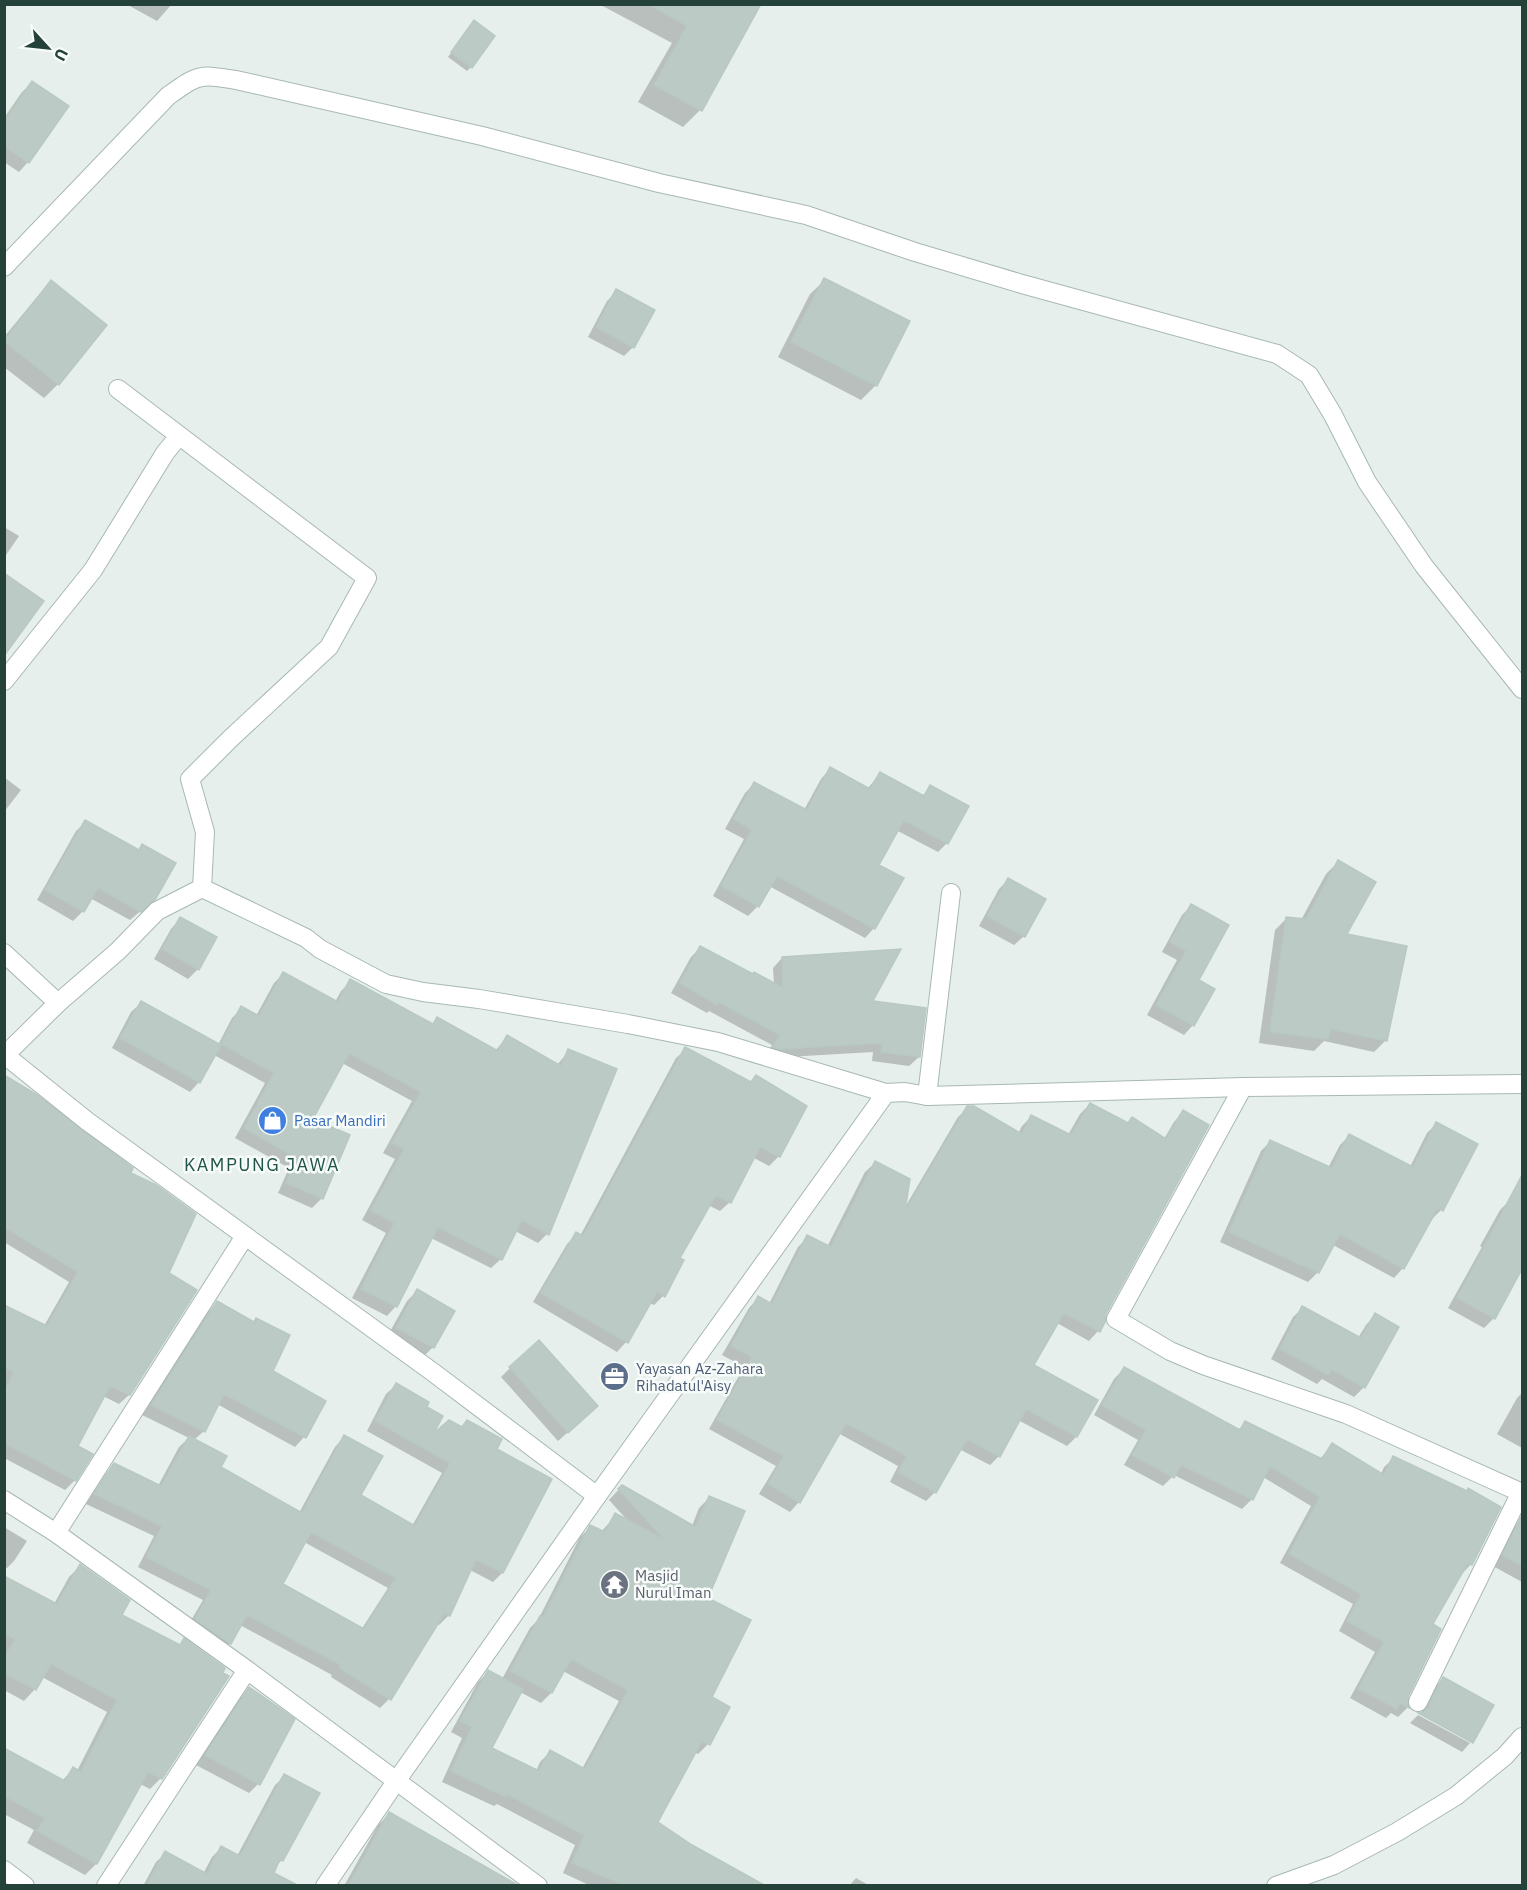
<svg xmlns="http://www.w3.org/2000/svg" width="1527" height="1890" viewBox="0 0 1527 1890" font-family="'IBM Plex Sans',sans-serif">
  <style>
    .shadow { fill: #0003; fill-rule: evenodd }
    .building { fill: #bbcac4; stroke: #b8c9c2; stroke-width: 1.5; fill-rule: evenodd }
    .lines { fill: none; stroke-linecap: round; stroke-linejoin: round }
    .minor-casing { stroke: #a8b8b2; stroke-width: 20 }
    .tertiary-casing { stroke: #a8b8b2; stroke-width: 20 }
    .minor { stroke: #fff; stroke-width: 18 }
    .tertiary { stroke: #fff; stroke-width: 18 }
    .labels { text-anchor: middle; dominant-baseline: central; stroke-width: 5; stroke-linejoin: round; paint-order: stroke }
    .shop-label { font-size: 15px; fill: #366cbe; stroke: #f7fbf9; text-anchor: start }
    .service-label { font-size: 15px; fill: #4e5e75; stroke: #f7fbf9; text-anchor: start }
    .worship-label { font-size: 15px; fill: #5b616d; stroke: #f7fbf9; text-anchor: start }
    .quarter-label { font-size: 18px; letter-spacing: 1.5px; fill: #1f5548; stroke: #f7fbf9 }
  </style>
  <rect width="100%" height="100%" fill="#e6efeb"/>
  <path class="shadow" d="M126 4H172L157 21Z
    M599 4H759L700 110 683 127 638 102 672 43Z
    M470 27 471 67 467 71 448 57Z
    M32 83 28 162 19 172 4 162V118L22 92Z
    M825 280 876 385 861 400 778 357 810 294Z
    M51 282 58 384 44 398 4 367V337L37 297Z
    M617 291 633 347 624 356 588 337 607 301Z
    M4 527 19 536 4 558Z
    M830 769 867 789 880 774 922 796 931 787 947 843 938 852 896 830 877 865 874 928 865 938 769 886 758 906 748 916 713 896 744 839 725 829 745 793 755 783 804 810 821 779Z
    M4 777 21 790 4 812Z
    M86 822 137 851 142 846 143 909 130 920 90 898 83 911 73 921 37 900 76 831Z
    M1338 862 1345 935 1386 1040 1374 1052 1324 1041 1314 1051 1259 1043 1275 930 1287 918 1301 920 1326 874Z
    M1008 880 1024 936 1014 945 979 926 999 889Z
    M1191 906 1193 1025 1184 1035 1147 1015 1177 960 1162 952 1182 915Z
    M180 919 198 969 188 979 154 959 171 929Z
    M700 948 752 976 774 984 773 968 782 958 871 1002 919 1057 909 1066 872 1061 873 1052 770 1058 765 1056 772 1045 709 1011 707 1013 671 993 691 957Z
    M283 974 335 1002 341 991 351 981 431 1025 437 1019 495 1051 507 1037 557 1065 569 1051 547 1234 538 1243 515 1231 501 1259 491 1268 431 1238 396 1306 387 1316 352 1298 386 1233 362 1220 395 1159 383 1153 412 1101 342 1063 311 1120 322 1198 312 1208 278 1193 289 1168 235 1138 265 1083 214 1055 199 1082 190 1092 112 1048 131 1012 141 1003 218 1045 232 1018 242 1008 256 1016 274 983Z
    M686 1049 750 1083 805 1107 778 1157 769 1166 752 1157 730 1202 720 1211 708 1205 678 1259 663 1296 654 1305 649 1303 626 1342 617 1352 533 1302 567 1244 577 1234 580 1236 676 1058Z
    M4 1090 129 1174 167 1274 129 1395 119 1404 103 1396 76 1447 75 1480 65 1490 4 1458V1309L44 1326 69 1282 4 1242Z
    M1090 1104 1127 1124 1164 1139 1174 1122 1183 1112 1098 1331 1089 1341 1057 1323 1032 1366 1096 1401 1076 1437 1067 1446 1018 1420 999 1456 990 1465 959 1449 935 1492 926 1501 890 1482 898 1466 838 1433 799 1502 790 1512 759 1494 776 1466 709 1429 744 1367 722 1355 749 1308 758 1298 769 1304 798 1247 808 1237 827 1247 865 1172 875 1163 904 1209 958 1117 968 1108 1018 1134 1022 1126 1032 1116 1068 1135 1080 1114Z
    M1436 1124 1441 1210 1432 1219 1430 1218 1403 1268 1394 1278 1333 1245 1318 1272 1308 1282 1220 1242 1261 1151 1270 1142 1328 1168 1340 1145 1350 1135 1410 1167 1427 1133Z
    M1510 1200 1522 1207V1263L1494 1318 1484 1328 1448 1308 1482 1247 1480 1246 1500 1210Z
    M417 1291 453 1311 433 1347 423 1357 387 1337 407 1301Z
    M217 1303 271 1372 324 1401 304 1437 295 1447 217 1404 204 1431 194 1440 219 1467 299 1513 335 1447 344 1437 359 1496 412 1526 442 1473 367 1431 386 1394 396 1385 425 1408 429 1439 461 1428 467 1422 495 1450 550 1480 502 1573 493 1582 470 1570 449 1615 439 1625 436 1623 389 1699 380 1708 331 1677 332 1675 240 1625 230 1644 220 1653 186 1629 203 1600 138 1567 154 1536 86 1504 105 1475 114 1465 158 1486 179 1447 189 1438 142 1415 208 1312ZM304 1542 388 1588 361 1630 281 1585Z
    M1303 1308 1358 1338 1366 1325 1375 1315 1397 1328 1364 1387 1354 1397 1322 1379 1317 1384 1271 1359 1293 1317Z
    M510 1368 586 1416 558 1441 501 1377Z
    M1124 1369 1237 1431 1245 1423 1320 1459 1332 1445 1381 1474 1384 1467 1394 1458 1471 1564 1462 1574 1431 1624 1406 1697 1407 1708 1398 1717 1391 1713 1386 1718 1350 1698 1375 1652 1339 1631 1353 1604 1280 1563 1311 1506 1263 1477 1252 1499 1242 1509 1174 1475 1163 1486 1124 1465 1138 1440 1094 1415 1114 1379Z
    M1522 1393V1448L1497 1434 1517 1398Z
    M622 1486 692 1526 699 1508 710 1497 706 1599 710 1698 708 1744 698 1754 694 1752 656 1823 731 1886H591L563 1873 575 1845 497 1804 494 1806 442 1782 462 1738 451 1732 478 1682 488 1672 502 1679 530 1628 538 1620 580 1537 591 1527 601 1532 616 1515 629 1522 609 1500ZM563 1671 619 1701 582 1769 551 1751 540 1762 536 1771 490 1749 520 1692 541 1703 551 1693Z
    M1521 1519 1522 1520V1582L1493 1566 1511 1530Z
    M4 1527 27 1541 14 1561 7 1568 4 1567Z
    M80 1566 120 1616 179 1646 184 1640 161 1778 150 1789 140 1784 96 1864 85 1875 27 1843 34 1830 4 1814V1749L62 1781 73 1769 77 1771 107 1712 42 1677 35 1689 24 1701 4 1690V1578L54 1604 69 1577Z
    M1443 1679 1492 1706 1471 1743V1740L1421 1713 1434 1688Z
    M249 1689 258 1784 249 1793 196 1765 240 1698Z
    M1418 1715 1470 1743 1462 1752 1410 1723Z
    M285 1776 282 1860 274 1868 265 1886H143L156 1862 166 1853 203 1874 212 1857 221 1848 237 1856 275 1785Z
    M389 1814 497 1886H344L378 1825Z
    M856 1878 870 1886H849Z"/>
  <path class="building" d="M648 4H761L702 111 654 85 687 26Z
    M474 20 495 36 472 68 451 52Z
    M32 81 69 106 29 163 4 146V121Z
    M824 278 910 321 877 386 791 342Z
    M51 280 107 325 59 385 4 341Z
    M616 289 655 310 634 348 596 327Z
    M4 573 44 601 4 656Z
    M830 767 870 789 880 772 924 796 930 785 969 806 948 844 904 820 879 865 904 878 875 929 777 876 759 907 721 886 752 830 734 819 754 782 807 810Z
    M85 820 139 850 142 844 176 863 155 900 141 912 98 888 84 912 45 890Z
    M1338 860 1376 882 1347 934 1407 946 1387 1041 1330 1029 1328 1039 1270 1032 1286 917 1306 919Z
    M1008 878 1046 899 1025 937 987 916Z
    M1191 904 1229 925 1199 980 1215 989 1194 1026 1156 1005 1186 951 1170 942Z
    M180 917 217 937 199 970 162 949Z
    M700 946 753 974 754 972 783 988 782 957 901 949 873 1001 926 1008 920 1057 881 1052 882 1043 780 1049 773 1047 780 1035 719 1002 717 1005 680 983Z
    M283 972 338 1002 350 979 433 1024 437 1017 498 1051 507 1035 561 1066 568 1049 617 1069 549 1235 522 1220 502 1260 438 1227 397 1307 361 1289 394 1223 371 1210 404 1149 392 1143 421 1092 349 1053 313 1119 350 1135 323 1199 286 1183 297 1158 244 1128 274 1073 221 1044 241 1006 259 1016Z
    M141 1001 221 1045 200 1083 120 1038Z
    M685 1047 751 1082 756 1075 807 1106 780 1157 760 1147 731 1203 716 1195 680 1258 684 1260 665 1297 657 1292 628 1343 541 1293 576 1232 583 1236Z
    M4 1075 36 1094 133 1168 131 1173 156 1185 196 1214 169 1273 197 1290 130 1395 110 1386 78 1446 93 1454 76 1481 4 1443V1392L14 1372 4 1367V1305L47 1326 78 1272 4 1227Z
    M1090 1103 1128 1123 1132 1117 1166 1139 1183 1110 1209 1125 1106 1314 1105 1322 1100 1332 1064 1313 1034 1365 1098 1400 1077 1437 1026 1409 1000 1457 967 1439 936 1493 898 1472 907 1456 846 1423 800 1503 768 1484 784 1456 717 1420 752 1357 731 1346 758 1296 772 1304 807 1235 831 1247 875 1161 910 1179 905 1211 967 1106H974L1022 1134 1031 1115 1071 1135Z
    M1436 1122 1478 1144 1443 1211 1438 1208 1404 1269 1340 1234 1319 1273 1229 1232 1270 1140 1332 1168 1349 1134 1413 1167Z
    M1522 1175V1269L1495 1319 1457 1298Z
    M417 1289 455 1311 434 1348 396 1328Z
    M217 1301 254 1322 256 1318 290 1335 273 1371 326 1401 306 1438 224 1394 205 1432 151 1405Z
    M1302 1306 1361 1338 1375 1313 1399 1327 1365 1388 1331 1369 1328 1375 1280 1349Z
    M539 1340 598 1406 568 1433 509 1367Z
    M1124 1367 1240 1430 1245 1421 1322 1459 1332 1443 1384 1475 1393 1456 1467 1491 1468 1488 1501 1507 1472 1565 1468 1563 1433 1624 1441 1629 1408 1697 1409 1708 1400 1703 1397 1709 1358 1689 1384 1642 1347 1621 1361 1594 1289 1554 1320 1497 1270 1466 1253 1500 1181 1465 1174 1478 1132 1455 1146 1430 1102 1405Z
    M396 1383 429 1402 427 1407 443 1416 434 1433 449 1420 462 1427 467 1420 502 1439 497 1449 552 1479 503 1573 476 1559 450 1616 444 1614 391 1700 339 1668 341 1665 247 1615 231 1644 195 1619 211 1590 146 1557 162 1526 94 1494 114 1463 161 1486 189 1436 227 1456 221 1467 302 1513 344 1435 383 1456 361 1495 415 1526 450 1463 375 1421ZM311 1532 396 1578 364 1629 283 1584Z
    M622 1485 696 1527 709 1496 745 1511 708 1598 751 1620 712 1697 730 1707 710 1745 702 1741 658 1822 692 1845 766 1886 624 1885 572 1863 584 1835 507 1794 506 1797 451 1771 472 1727 460 1721 488 1670 523 1689 492 1748 539 1771 550 1750 585 1769 628 1690 571 1659 552 1693 510 1671 540 1616 543 1617 590 1525 605 1532 615 1513 665 1540 618 1489Z
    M1521 1517 1522 1518V1566L1502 1555Z
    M80 1564 130 1600 122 1615 180 1645 184 1638 225 1668 223 1673 229 1676 162 1779 148 1772 97 1864 37 1831 45 1818 4 1796V1748L65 1781 73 1767 81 1772 117 1700 51 1664 36 1690 4 1673V1658L15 1639 4 1633V1576L57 1604Z
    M1443 1677 1494 1705 1473 1743 1418 1713 1424 1712 1428 1707Z
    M249 1687 295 1719 260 1785 205 1755Z
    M284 1774 320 1793 283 1861 280 1859 274 1873 299 1886H146L165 1851 207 1874 221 1846 240 1856Z
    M389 1812 516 1884 518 1886H348Z"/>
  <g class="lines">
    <defs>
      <path id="minor" d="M4 267 168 96C199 74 198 74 236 80L482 136 659 183 806 215 915 252 1022 284 1277 354 1309 375 1333 415 1367 482 1424 566 1522 689
        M118 389 367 578 329 647 230 739 190 779 205 832 202 888
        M4 681 93 570 165 453 179 436
        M4 953 58 1003
        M4 1056 58 1003 118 951 157 911 202 888 306 938 320 949 386 984 423 992 479 999 628 1024 718 1042 886 1093
        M6 1056 87 1121 434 1373 597 1496
        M1243 1087 1116 1319 1170 1351 1203 1365 1346 1414 1522 1493
        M927 1096 951 893
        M4 1500 56 1533 247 1670 538 1886
        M56 1533 245 1236
        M1418 1702 1521 1492
        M4 1870 25 1886
        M106 1886 247 1670
        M1276 1886 1334 1865 1397 1832 1456 1796 1505 1756 1522 1737"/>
      <path id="tertiary" d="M325 1886 397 1780 597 1496 886 1093 905 1092 927 1096 1243 1087 1522 1084"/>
    </defs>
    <use href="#minor" class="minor-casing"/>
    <use href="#tertiary" class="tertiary-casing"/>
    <use href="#minor" class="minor"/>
    <use href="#tertiary" class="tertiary"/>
  </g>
  <defs>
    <symbol id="shop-disc" viewBox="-11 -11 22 22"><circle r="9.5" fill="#3f7fe0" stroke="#f7fbf9"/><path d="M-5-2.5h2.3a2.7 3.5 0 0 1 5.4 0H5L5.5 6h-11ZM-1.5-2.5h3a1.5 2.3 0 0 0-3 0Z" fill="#fff"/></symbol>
    <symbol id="office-disc" viewBox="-11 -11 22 22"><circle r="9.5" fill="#5c6f8a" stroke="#f7fbf9"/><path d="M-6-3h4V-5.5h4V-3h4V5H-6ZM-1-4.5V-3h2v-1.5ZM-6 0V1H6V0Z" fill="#fff"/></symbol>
    <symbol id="temple-disc" viewBox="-11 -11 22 22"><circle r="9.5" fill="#6b7280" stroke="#f7fbf9"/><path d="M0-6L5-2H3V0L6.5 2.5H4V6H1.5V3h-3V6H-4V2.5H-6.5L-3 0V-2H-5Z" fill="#fff"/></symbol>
  </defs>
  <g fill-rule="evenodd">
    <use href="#shop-disc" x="256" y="1104" width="33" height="33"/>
    <use href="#office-disc" x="598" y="1360" width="33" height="33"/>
    <use href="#temple-disc" x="598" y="1568" width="33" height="33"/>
  </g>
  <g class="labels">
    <g class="shop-label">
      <text x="294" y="1120">Pasar Mandiri</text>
    </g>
    <g class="service-label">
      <text x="636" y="1368">Yayasan Az-Zahara<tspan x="636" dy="17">Rihadatul'Aisy</tspan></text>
    </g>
    <g class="worship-label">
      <text x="635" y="1575">Masjid<tspan x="635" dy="17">Nurul Iman</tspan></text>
    </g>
    <g class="quarter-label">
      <text x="262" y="1164">KAMPUNG JAWA</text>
    </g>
  </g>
  <rect width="1527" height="1890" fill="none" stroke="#24423a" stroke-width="12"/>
  <g transform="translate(48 48) rotate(117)" stroke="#f7fbf9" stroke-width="4.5" paint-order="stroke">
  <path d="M0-4.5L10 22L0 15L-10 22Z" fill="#24423a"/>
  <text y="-9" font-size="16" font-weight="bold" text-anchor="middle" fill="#24423a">U</text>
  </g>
</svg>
